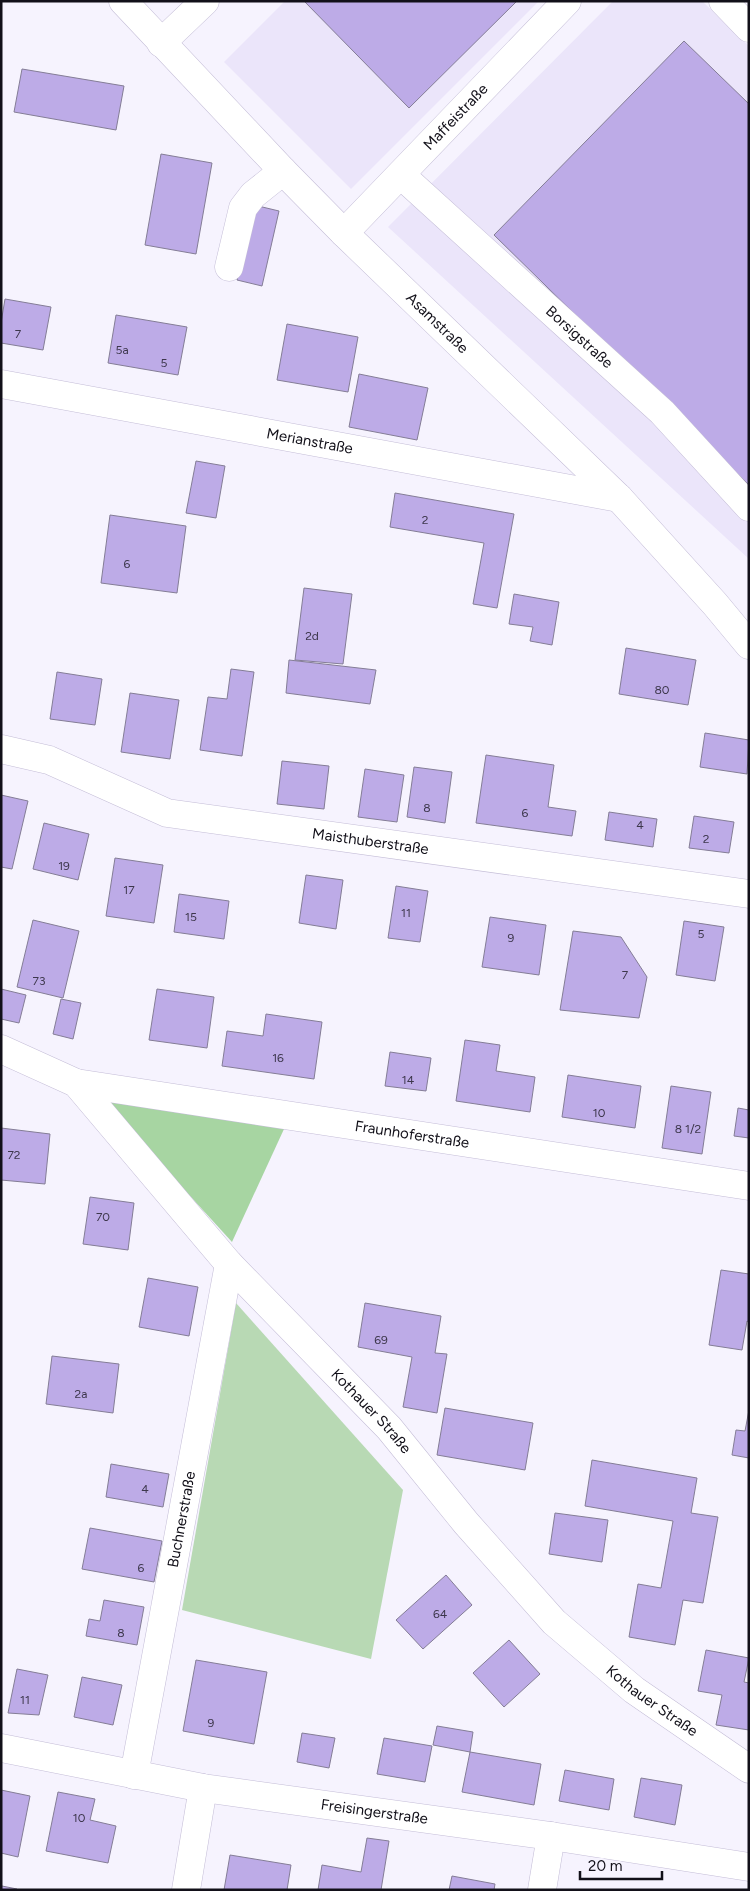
<svg xmlns="http://www.w3.org/2000/svg" width="750" height="1891" viewBox="0 0 750 1891" font-family="Figtree,sans-serif">
  <style>
    .built { fill: #ebe5fa }
    .green { fill: #b8d9b4 }
    .forest { fill: #a7d5a2 }
    .building { fill: #bdabe7; stroke: #847d96 }
    .lines { fill: none; stroke-linecap: round; stroke-linejoin: round }
    .minor-casing { stroke: #c4bdd7; stroke-width: 29 }
    .minor { stroke: #fff; stroke-width: 28 }
    .labels { text-anchor: middle; dominant-baseline: central; stroke-width: 5; stroke-linejoin: round; paint-order: stroke }
    .number-label { font-size: 12px; fill: #3d374c }
    .street-label { font-size: 15px; fill: #121019; stroke: #f6f3fe }
  </style>
  <rect width="100%" height="100%" fill="#f6f3fe"/>
  <path class="built" d="M285 1H539L351 189 224 62Z
    M613 1H702L749 46V559L388 227Z"/>
  <path class="green" d="M236 1303 403 1490 371 1659 182 1610Z"/>
  <path class="forest" d="M98 1095 284 1129 232 1242Z"/>
  <path class="building" d="M304 1H517L409 108Z
    M684 41 749 104V485L494 235Z
    M22 69 124 86 116 130 14 112Z
    M161 154 212 163 196 254 145 245Z
    M254 205 279 211 262 286 237 280Z
    M5 299 51 307 43 350 1 343V323Z
    M116 315 187 327 178 375 108 363Z
    M287 324 358 337 348 392 277 380Z
    M359 374 428 388 417 440 349 427Z
    M196 461 225 466 216 518 186 513Z
    M395 493 514 514 497 608 473 604 484 543 390 527Z
    M110 515 186 526 177 593 101 583Z
    M304 588 352 594 343 664 295 660Z
    M514 594 559 602 552 645 530 641 533 627 509 624Z
    M626 648 696 660 688 705 619 694Z
    M289 660 376 670 370 704 286 693Z
    M231 669 254 672 242 756 200 750 208 697 227 699Z
    M57 672 102 679 95 725 50 719Z
    M130 693 179 700 170 759 121 752Z
    M705 733 749 740 747 774 700 767Z
    M486 755 554 765 548 807 576 811 572 836 476 823Z
    M282 761 329 766 324 809 277 804Z
    M414 767 452 772 445 823 407 817Z
    M365 769 404 775 397 822 358 817Z
    M1 795 28 801 12 869 1 867Z
    M609 812 657 819 653 847 605 840Z
    M694 816 734 822 729 853 689 848Z
    M44 823 89 834 78 880 33 869Z
    M115 858 163 865 154 923 106 916Z
    M306 875 343 880 336 929 299 923Z
    M396 886 428 891 420 942 388 938Z
    M179 894 229 901 224 939 174 932Z
    M490 917 546 925 539 975 482 967Z
    M33 920 79 931 63 998 17 987Z
    M684 921 724 927 715 981 676 975Z
    M573 931 621 937 647 977 639 1018 560 1010Z
    M1 989 26 995 19 1023 1 1019Z
    M157 989 214 997 207 1048 149 1040Z
    M61 999 81 1003 73 1039 53 1034Z
    M266 1014 322 1022 314 1079 222 1066 227 1031 263 1036Z
    M465 1040 500 1045 496 1071 535 1077 530 1112 456 1101Z
    M390 1052 431 1058 426 1091 385 1086Z
    M568 1075 641 1086 635 1128 562 1117Z
    M671 1086 711 1092 702 1154 662 1148Z
    M738 1108 749 1110V1138L734 1136Z
    M1 1128 50 1134 45 1184 1 1180Z
    M90 1197 134 1203 128 1250 83 1244Z
    M721 1270 749 1274V1322L747 1321 742 1350 709 1345Z
    M148 1278 198 1287 189 1336 139 1327Z
    M365 1303 441 1316 435 1353 447 1354 437 1413 403 1407 412 1357 358 1347Z
    M52 1356 119 1364 113 1413 46 1404Z
    M445 1408 533 1423 525 1470 437 1455Z
    M749 1410V1458L732 1455 736 1430 745 1431Z
    M592 1460 697 1478 691 1513 718 1517 703 1603 683 1600 675 1645 629 1637 638 1584 661 1588 673 1521 585 1506Z
    M111 1464 169 1474 163 1507 106 1497Z
    M555 1513 608 1520 602 1562 549 1554Z
    M90 1528 162 1541 154 1582 82 1569Z
    M446 1575 472 1605 423 1649 396 1620Z
    M104 1600 144 1607 137 1645 86 1636 89 1619 100 1621Z
    M509 1640 540 1674 504 1707 473 1673Z
    M706 1650 749 1658 744 1682 749 1683V1730L716 1725 722 1695 698 1691Z
    M196 1660 267 1672 254 1744 183 1731Z
    M17 1669 48 1675 39 1715 8 1713Z
    M82 1677 122 1685 113 1725 74 1717Z
    M437 1726 473 1732 470 1752 433 1745Z
    M302 1733 335 1738 329 1768 297 1762Z
    M384 1738 432 1746 425 1782 377 1774Z
    M470 1752 541 1764 534 1805 462 1792Z
    M565 1770 614 1779 609 1810 559 1801Z
    M641 1778 682 1785 675 1825 634 1817Z
    M1 1790 30 1796 18 1857 1 1853Z
    M58 1792 95 1799 90 1820 116 1826 108 1863 46 1851Z
    M367 1838 389 1841 381 1890H318L322 1865 361 1872Z
    M230 1855 291 1865 287 1890H224Z
    M452 1876 495 1884 494 1890H449Z
    M2 1886 17 1889V1890H1Z"/>
  <g class="lines">
    <defs>
      <g id="minor">
        <path id="s1" d="M123 1 283 171 344 233 619 498 715 604 749 645"/>
        <path d="M723 1 749 28"/>
        <path d="M161 43 205 1"/>
        <path id="s2" d="M401 175 662 412 749 507"/>
        <path id="s3" d="M344 233 567 1"/>
        <path d="M229 267 243 208 253 195 283 171"/>
        <path id="s4" d="M1 384 619 498"/>
        <path id="s5" d="M1 749 49 760 167 813 749 894"/>
        <path id="s6" d="M1 1049 76 1083 229 1264 389 1428 466 1523 554 1622 634 1690 749 1769"/>
        <path id="s7" d="M76 1083 749 1186"/>
        <path id="s8" d="M1 1748 203 1788 551 1836 749 1867"/>
        <path id="s9" d="M134 1775 229 1264"/>
        <path d="M186 1890 203 1788"/>
        <path d="M542 1890 551 1836"/>
      </g>
    </defs>
    <use href="#minor" class="minor-casing"/>
    <use href="#minor" class="minor"/>
  </g>
  <g class="labels">
    <g class="number-label">
      <text x="18" y="334">7</text>
      <text x="122" y="350">5a</text>
      <text x="164" y="363">5</text>
      <text x="425" y="520">2</text>
      <text x="127" y="564">6</text>
      <text x="312" y="636">2d</text>
      <text x="662" y="690">80</text>
      <text x="427" y="808">8</text>
      <text x="525" y="813">6</text>
      <text x="640" y="825">4</text>
      <text x="706" y="839">2</text>
      <text x="64" y="866">19</text>
      <text x="129" y="890">17</text>
      <text x="406" y="913">11</text>
      <text x="191" y="917">15</text>
      <text x="701" y="934">5</text>
      <text x="511" y="938">9</text>
      <text x="625" y="975">7</text>
      <text x="39" y="981">73</text>
      <text x="278" y="1058">16</text>
      <text x="408" y="1080">14</text>
      <text x="599" y="1113">10</text>
      <text x="688" y="1129">8 1/2</text>
      <text x="14" y="1155">72</text>
      <text x="103" y="1217">70</text>
      <text x="381" y="1340">69</text>
      <text x="81" y="1394">2a</text>
      <text x="145" y="1489">4</text>
      <text x="141" y="1568">6</text>
      <text x="440" y="1614">64</text>
      <text x="121" y="1633">8</text>
      <text x="25" y="1700">11</text>
      <text x="211" y="1723">9</text>
      <text x="79" y="1818">10</text>
    </g>
    <g class="street-label">
      <text stroke="none"><textPath href="#s3" startOffset="161">Maffeistraße</textPath></text>
      <text stroke="none"><textPath href="#s1" startOffset="450">Asamstraße</textPath></text>
      <text stroke="none"><textPath href="#s2" startOffset="241">Borsigstraße</textPath></text>
      <text stroke="none"><textPath href="#s4" startOffset="314">Merianstraße</textPath></text>
      <text stroke="none"><textPath href="#s5" startOffset="384">Maisthuberstraße</textPath></text>
      <text stroke="none"><textPath href="#s7" startOffset="340">Fraunhoferstraße</textPath></text>
      <text stroke="none"><textPath href="#s6" startOffset="524">Kothauer Straße</textPath></text>
      <text stroke="none"><textPath href="#s9" startOffset="260">Buchnerstraße</textPath></text>
      <text stroke="none"><textPath href="#s6" startOffset="929">Kothauer Straße</textPath></text>
      <text stroke="none"><textPath href="#s8" startOffset="379">Freisingerstraße</textPath></text>
    </g>
  </g>
  <rect width="750" height="1891" fill="none" stroke="#121019" stroke-width="5"/>
  <path d="M580 1871v8h82v-8" fill="none" stroke="#121019" stroke-width="2.5"/>
  <text x="588" y="1871" font-size="15" fill="#121019" stroke="#f6f3fe" stroke-width="4" paint-order="stroke">20 m</text>
</svg>
